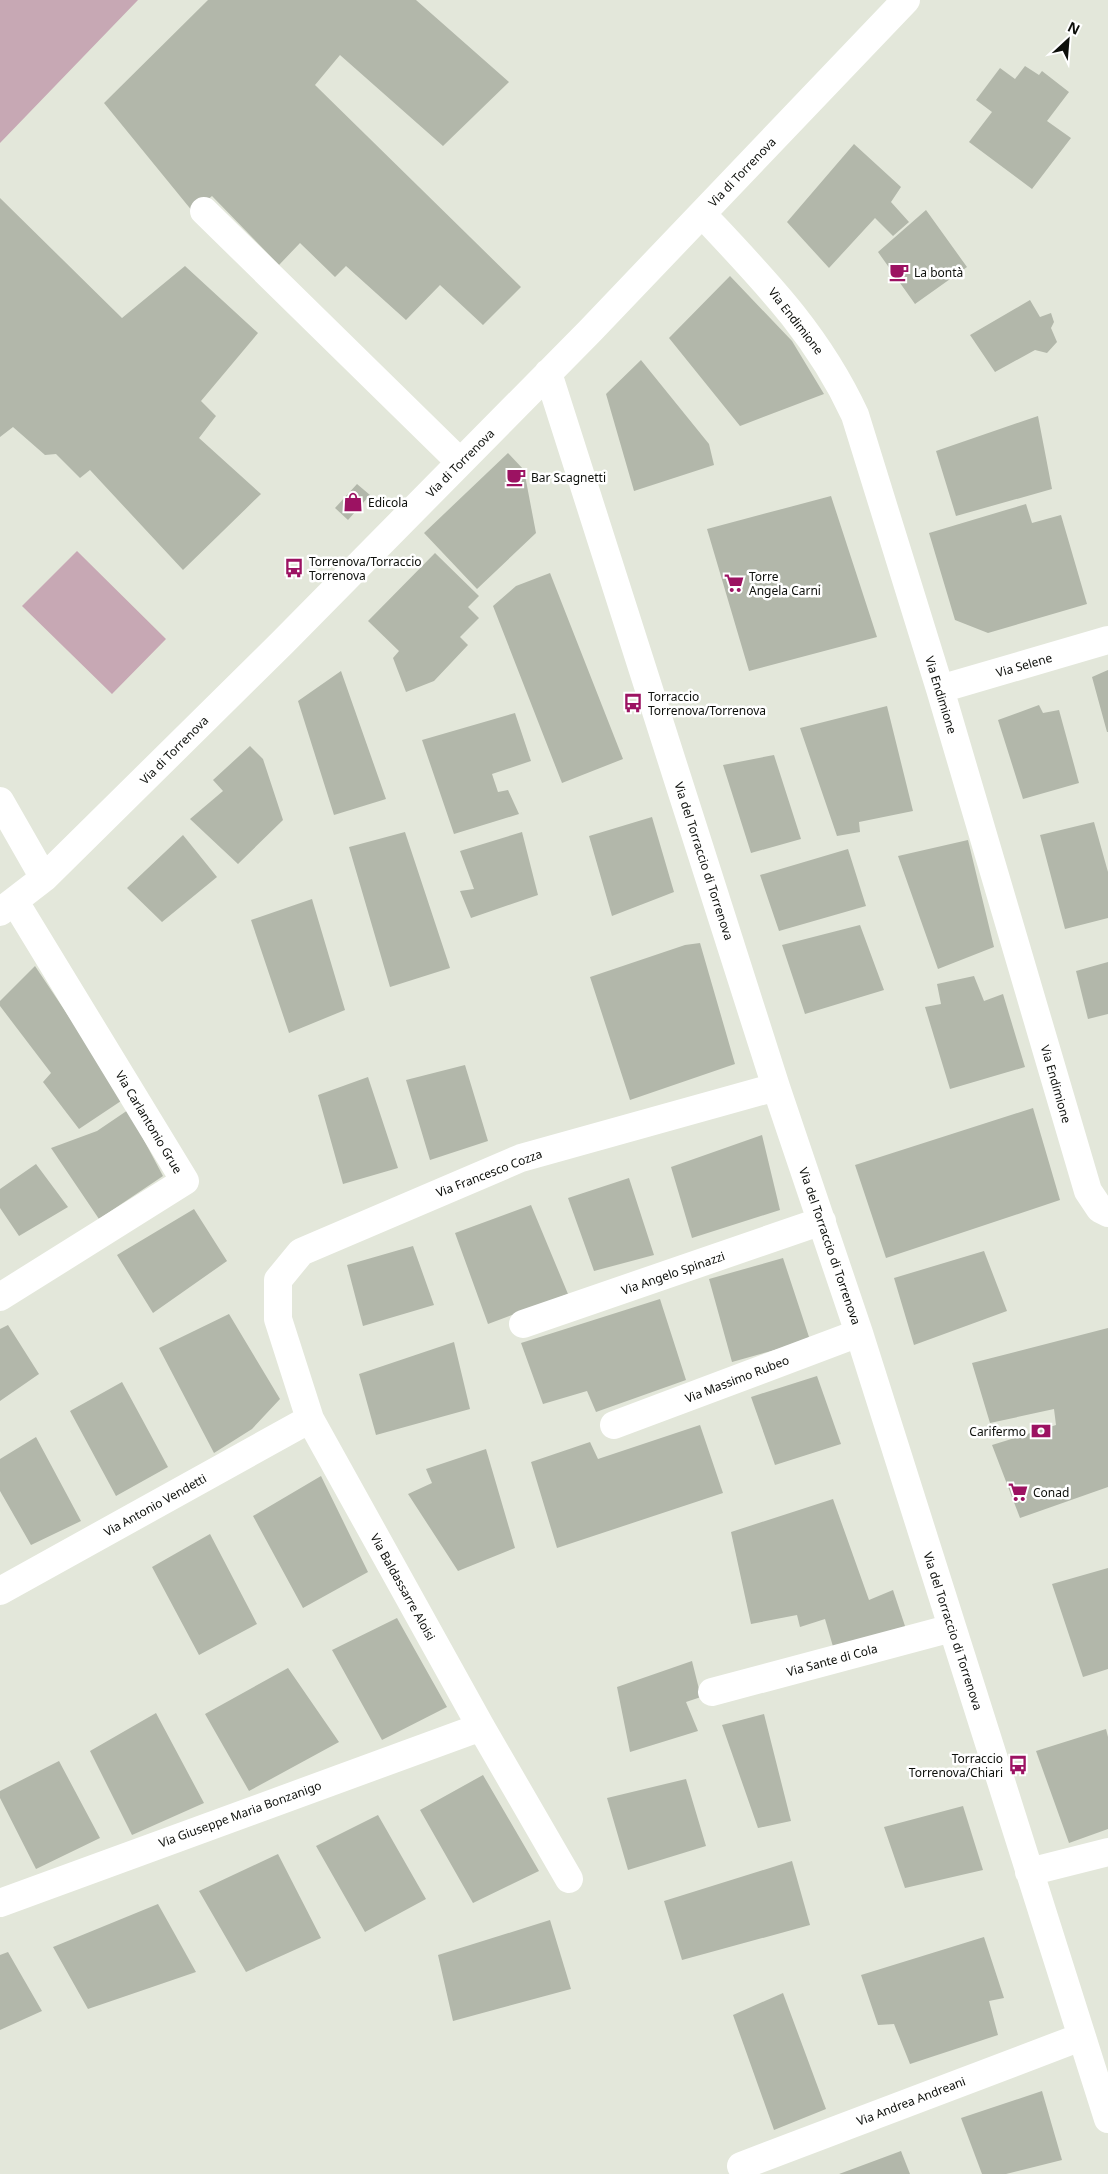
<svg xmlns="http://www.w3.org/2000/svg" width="1108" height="2174" viewBox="0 0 1108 2174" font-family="'Noto Sans',sans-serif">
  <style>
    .green { fill: #c7a8b4 }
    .building { fill: #b2b7aa }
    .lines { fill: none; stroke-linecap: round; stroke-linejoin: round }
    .minor { stroke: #fff; stroke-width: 28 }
    .labels { text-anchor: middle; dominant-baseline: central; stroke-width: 5; stroke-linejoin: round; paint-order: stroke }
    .street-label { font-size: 12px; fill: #0d0f0b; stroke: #fff }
    .poi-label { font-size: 12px; fill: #0d0f0b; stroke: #fff; text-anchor: start }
  </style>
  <rect width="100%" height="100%" fill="#e3e7da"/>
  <path class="green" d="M0 0H138L0 143Z
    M77 551 166 639 112 694 22 606Z"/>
  <path class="building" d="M208 0H416L509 82 443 146 340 55 315 85 521 287 483 325 440 285 406 320 346 266 335 277 300 243 279 265 212 196 193 212 104 103Z
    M1025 66 1039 75 1042 71 1069 92 1047 121 1071 138 1032 189 969 142 992 112 976 100 1000 68 1015 79Z
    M854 144 901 187 891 202 909 222 893 236 875 218 829 268 787 222Z
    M0 198 122 318 185 266 258 333 201 401 216 416 199 438 261 494 183 570 90 470 80 478 56 454 45 455 13 427 0 437Z
    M926 210 967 267 915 304 878 252Z
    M730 276 792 341 824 394 740 426 669 338Z
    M1030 300 1040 317 1051 313 1054 322 1051 328 1057 342 1047 353 1035 350 995 372 970 335Z
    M641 360 709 444 714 465 634 491 606 394Z
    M1038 416 1052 489 956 516 936 451Z
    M508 453 524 470 536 533 477 589 424 533Z
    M357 484 370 495 348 520 335 508Z
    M831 496 877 637 749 671 707 529Z
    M1026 504 1032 523 1061 515 1087 604 988 633 955 620 929 533Z
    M435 553 479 596 468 607 479 618 460 637 468 645 434 681 406 692 393 658 399 651 368 621Z
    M550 573 623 759 562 783 493 606 516 586Z
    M1108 670V732H1107L1092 677Z
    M341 671 386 799 334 815 298 701Z
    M1039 705 1043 713 1059 710 1079 783 1023 799 998 720Z
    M887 706 913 811 859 822 860 832 837 836 800 728Z
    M515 713 531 761 492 774 498 792 508 790 519 814 454 834 422 740Z
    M250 746 263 759 283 820 238 864 190 819 223 791 213 780Z
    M774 755 801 839 751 853 723 765Z
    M652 817 674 892 612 916 589 836Z
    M1094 822 1108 872V918L1065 929 1040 835Z
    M405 832 450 968 390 987 349 847Z
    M522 832 538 895 471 918 460 891 474 889 460 851Z
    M183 835 217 877 162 922 127 888Z
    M968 840 994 947 938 969 898 856Z
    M848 849 866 906 779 931 760 875Z
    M312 899 345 1010 289 1033 251 920Z
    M860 925 884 990 805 1014 782 945Z
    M700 943 735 1064 630 1100 590 977 685 945Z
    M1108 962V1014L1088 1019 1076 971Z
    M35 966 124 1099 79 1129 43 1082 51 1073 0 1006V1001Z
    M974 976 984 1001 1003 994 1025 1067 950 1089 925 1007 941 1004 937 984Z
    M465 1065 488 1141 430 1160 406 1080Z
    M368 1077 398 1168 343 1184 318 1095Z
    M1033 1108 1060 1200 886 1258 855 1165Z
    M128 1110 163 1176 99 1219 51 1148 97 1131Z
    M762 1135 780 1210 692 1238 671 1167Z
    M36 1164 68 1207 19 1236 0 1208V1189Z
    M629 1178 654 1255 594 1271 568 1198Z
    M531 1205 568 1294 488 1324 455 1233Z
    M194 1209 227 1261 153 1313 117 1255Z
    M413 1246 434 1305 363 1326 347 1265Z
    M984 1251 1007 1311 914 1345 894 1278Z
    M783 1258 810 1340 732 1362 709 1279Z
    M660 1299 686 1380 596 1412 587 1391 543 1404 521 1343Z
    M229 1314 280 1399 252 1429 214 1453 159 1348Z
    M8 1325 39 1374 0 1401V1329Z
    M1108 1328V1487L1020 1518 992 1445 1056 1425 1054 1409 990 1423 972 1363Z
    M454 1342 470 1409 376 1435 359 1374Z
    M817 1376 841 1444 775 1465 751 1397Z
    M122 1382 168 1467 116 1496 70 1411Z
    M700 1425 723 1493 557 1548 531 1462 590 1442 598 1459Z
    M36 1437 81 1521 31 1545 0 1491V1459Z
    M486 1449 515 1548 458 1571 408 1494 432 1483 426 1469Z
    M321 1476 368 1572 303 1608 253 1516Z
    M833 1499 869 1600 893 1590 907 1632 834 1650 825 1619 800 1627 797 1615 751 1624 731 1532Z
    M210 1534 257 1624 199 1655 152 1567Z
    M1108 1568V1669L1083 1677 1052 1584Z
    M397 1618 447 1707 382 1740 332 1650Z
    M692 1661 701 1697 686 1702 698 1731 630 1752 617 1687Z
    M288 1668 339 1742 249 1791 205 1714Z
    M156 1713 204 1803 132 1835 90 1751Z
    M764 1714 791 1821 758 1828 722 1725Z
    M1106 1729 1108 1737V1829L1069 1843 1036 1751Z
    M59 1761 100 1838 36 1869 0 1798V1791Z
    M483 1775 539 1871 473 1903 420 1810Z
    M686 1779 706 1846 628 1870 607 1798Z
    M963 1806 983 1870 905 1888 884 1827Z
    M378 1815 426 1899 365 1932 316 1846Z
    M278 1854 321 1938 246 1972 199 1891Z
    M792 1861 810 1925 682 1960 664 1901Z
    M158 1904 196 1972 88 2009 53 1947Z
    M550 1920 571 1989 453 2021 438 1955Z
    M984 1937 1004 1998 989 2001 998 2035 910 2064 894 2024 878 2025 861 1975Z
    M8 1952 42 2011 0 2030V1955Z
    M783 1993 826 2109 774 2130 733 2015Z
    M1042 2091 1062 2160 1006 2174H982L961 2118Z
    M901 2151 910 2174H839Z"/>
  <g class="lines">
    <path class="minor" d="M204 211 460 462
      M702 214C763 279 817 333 855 415L940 689 1088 1191 1100 1209 1108 1213
      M548 373 776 1087 859 1333 1108 2119
      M940 689 1108 640
      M0 801 44 878
      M0 912 44 878 283 642 590 331 906 0
      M0 1297 185 1181 15 902
      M523 1324 822 1221
      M614 1425 859 1333
      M0 1591 310 1419
      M712 1692 952 1628
      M1029 1872 1108 1852
      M569 1879 481 1727 310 1419 278 1319V1280L301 1252 521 1158 776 1087
      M0 1903 481 1727
      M741 2166 1081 2037"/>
  </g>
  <defs>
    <symbol id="cafe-bare" viewBox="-9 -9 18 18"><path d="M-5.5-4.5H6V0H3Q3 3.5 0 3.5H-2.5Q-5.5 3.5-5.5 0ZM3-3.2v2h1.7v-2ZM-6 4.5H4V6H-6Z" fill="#9c1262" stroke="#fff" stroke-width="2.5" paint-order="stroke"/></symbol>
    <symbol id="shop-bare" viewBox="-9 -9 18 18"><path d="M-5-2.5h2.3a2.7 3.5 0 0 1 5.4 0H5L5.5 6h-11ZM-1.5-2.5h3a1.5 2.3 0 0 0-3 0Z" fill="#9c1262" stroke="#fff" stroke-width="2.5" paint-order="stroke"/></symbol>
    <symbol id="bus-bare" viewBox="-9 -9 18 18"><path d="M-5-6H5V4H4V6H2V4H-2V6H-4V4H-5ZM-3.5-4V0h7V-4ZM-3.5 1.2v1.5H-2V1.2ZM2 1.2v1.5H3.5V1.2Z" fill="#9c1262" stroke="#fff" stroke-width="2.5" paint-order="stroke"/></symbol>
    <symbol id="supermarket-bare" viewBox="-9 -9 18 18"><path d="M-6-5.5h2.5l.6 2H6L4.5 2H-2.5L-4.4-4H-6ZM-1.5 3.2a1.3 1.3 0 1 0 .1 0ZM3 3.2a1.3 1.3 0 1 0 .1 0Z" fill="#9c1262" stroke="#fff" stroke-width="2.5" paint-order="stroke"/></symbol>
    <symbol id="bank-bare" viewBox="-9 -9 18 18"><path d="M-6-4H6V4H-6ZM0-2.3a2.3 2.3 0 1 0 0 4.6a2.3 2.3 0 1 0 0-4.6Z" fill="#9c1262" stroke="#fff" stroke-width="2.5" paint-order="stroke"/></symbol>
  </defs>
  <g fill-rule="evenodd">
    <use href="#cafe-bare" x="885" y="258" width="28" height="28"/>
    <use href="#cafe-bare" x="502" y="463" width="28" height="28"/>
    <use href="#shop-bare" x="339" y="488" width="28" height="28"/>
    <use href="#bus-bare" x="280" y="554" width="28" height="28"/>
    <use href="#supermarket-bare" x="720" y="569" width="28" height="28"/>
    <use href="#bus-bare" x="619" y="689" width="28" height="28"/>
    <use href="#bank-bare" x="1027" y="1417" width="28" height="28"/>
    <use href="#supermarket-bare" x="1004" y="1478" width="28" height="28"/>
    <use href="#bus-bare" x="1004" y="1751" width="28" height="28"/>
  </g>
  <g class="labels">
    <g class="street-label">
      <text transform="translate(742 172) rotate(-46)">Via di Torrenova</text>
      <text transform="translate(796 321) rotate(52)">Via Endimione</text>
      <text transform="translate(460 463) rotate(-45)">Via di Torrenova</text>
      <text transform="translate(1024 665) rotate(-16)">Via Selene</text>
      <text transform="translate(941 695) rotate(73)">Via Endimione</text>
      <text transform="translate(174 750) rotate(-45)">Via di Torrenova</text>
      <text transform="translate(704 861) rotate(72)">Via del Torraccio di Torrenova</text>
      <text transform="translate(1056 1084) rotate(74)">Via Endimione</text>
      <text transform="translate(149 1122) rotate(59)">Via Carlantonio Grue</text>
      <text transform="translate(489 1173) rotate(-21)">Via Francesco Cozza</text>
      <text transform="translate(830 1246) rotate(71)">Via del Torraccio di Torrenova</text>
      <text transform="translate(673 1273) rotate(-19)">Via Angelo Spinazzi</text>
      <text transform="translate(737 1379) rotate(-21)">Via Massimo Rubeo</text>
      <text transform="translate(155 1505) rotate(-29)">Via Antonio Vendetti</text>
      <text transform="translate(403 1587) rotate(61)">Via Baldassarre Aloisi</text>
      <text transform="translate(953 1631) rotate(72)">Via del Torraccio di Torrenova</text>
      <text transform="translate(832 1660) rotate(-15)">Via Sante di Cola</text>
      <text transform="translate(240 1814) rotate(-20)">Via Giuseppe Maria Bonzanigo</text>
      <text transform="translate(911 2101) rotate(-21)">Via Andrea Andreani</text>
    </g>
    <g class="poi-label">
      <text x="914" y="272">La bontà</text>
      <text x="531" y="477">Bar Scagnetti</text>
      <text x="368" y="502">Edicola</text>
      <text x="309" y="561">Torrenova/Torraccio<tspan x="309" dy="14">Torrenova</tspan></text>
      <text x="749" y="576">Torre<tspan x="749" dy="14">Angela Carni</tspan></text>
      <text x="648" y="696">Torraccio<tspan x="648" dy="14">Torrenova/Torrenova</tspan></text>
      <text x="1026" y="1431" text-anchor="end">Carifermo</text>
      <text x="1033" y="1492">Conad</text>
      <text x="1003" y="1758" text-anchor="end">Torraccio<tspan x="1003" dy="14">Torrenova/Chiari</tspan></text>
    </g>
  </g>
  <g transform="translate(1068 40) rotate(26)" stroke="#ffffff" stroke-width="4" paint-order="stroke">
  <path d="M0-4L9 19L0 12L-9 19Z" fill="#0d0f0b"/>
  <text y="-8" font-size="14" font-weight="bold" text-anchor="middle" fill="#0d0f0b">N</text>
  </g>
</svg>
